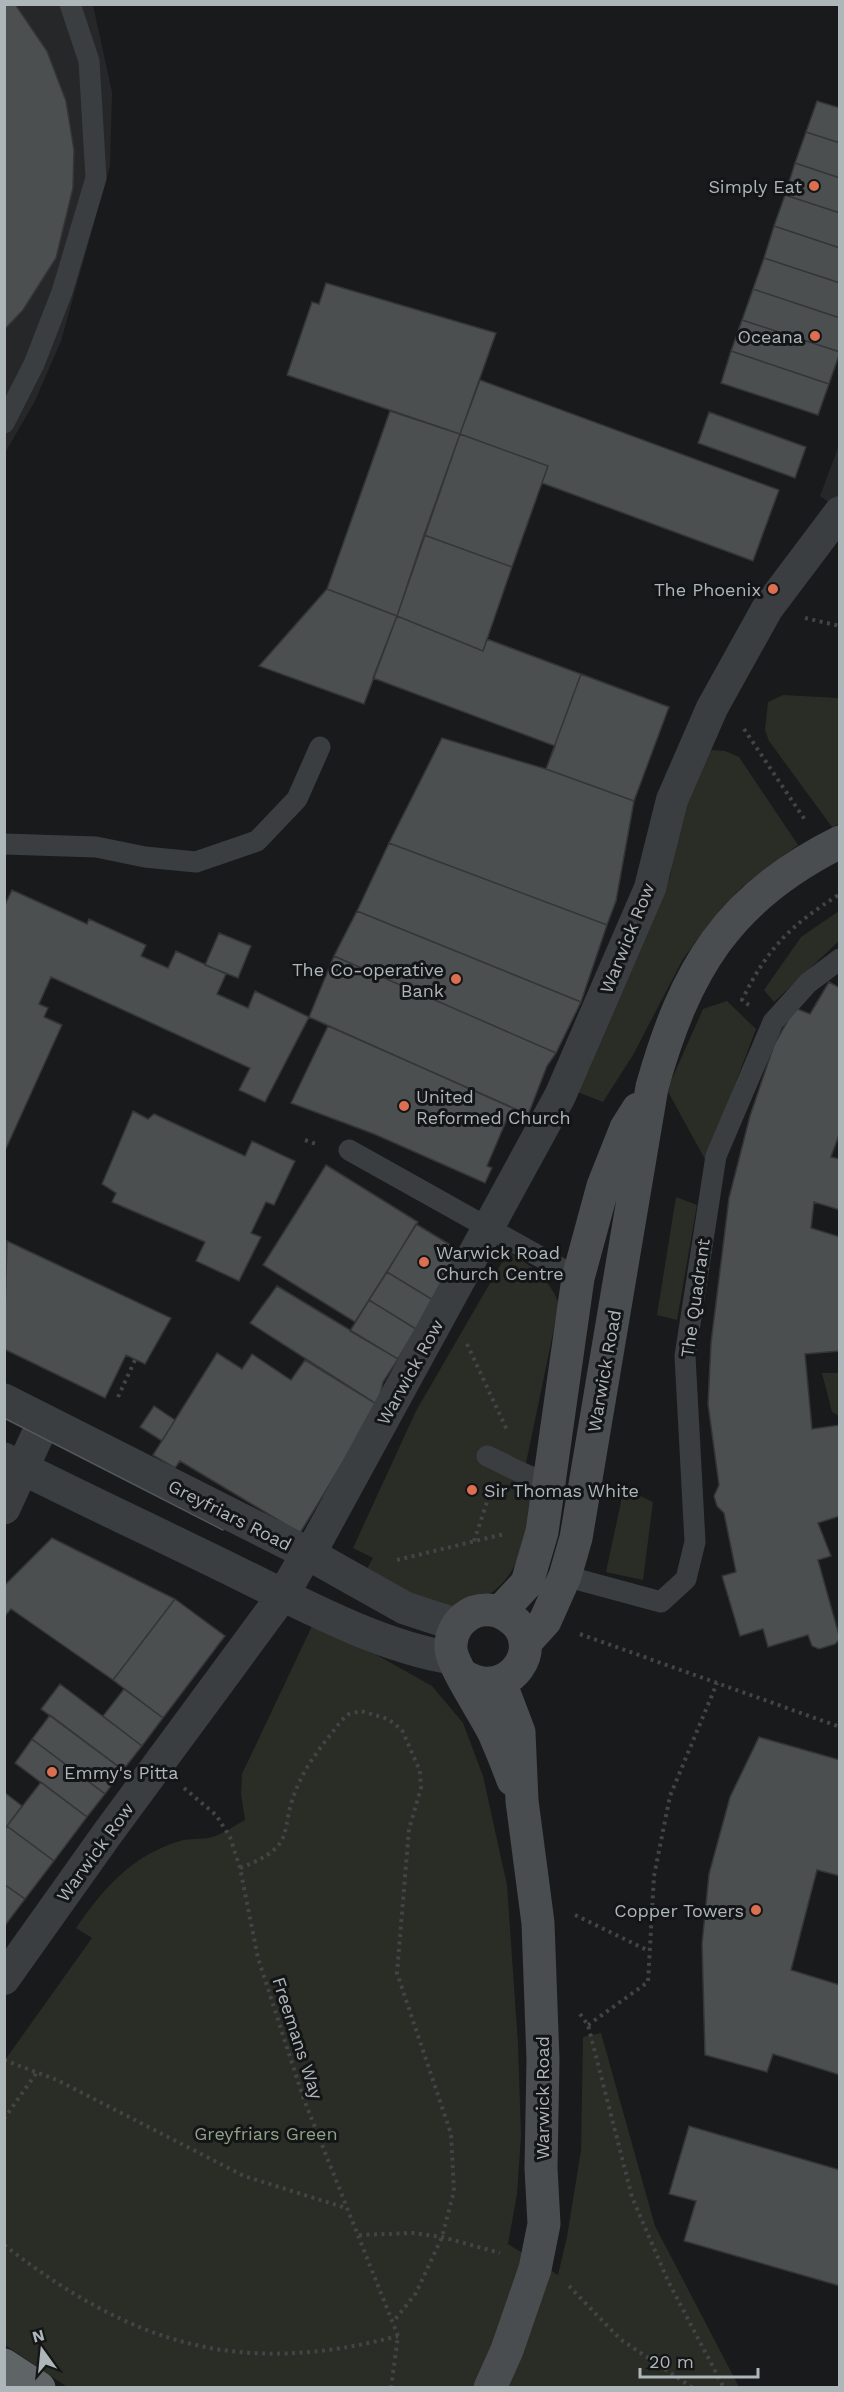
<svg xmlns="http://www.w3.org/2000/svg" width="844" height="2392" viewBox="0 0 844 2392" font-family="'Work Sans',sans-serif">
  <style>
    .built { fill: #252728 }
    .green { fill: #292d26 }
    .building { fill: #4b4f50; stroke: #343537; stroke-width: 1.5 }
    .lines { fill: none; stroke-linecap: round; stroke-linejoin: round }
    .path { stroke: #414546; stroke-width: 4; stroke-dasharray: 3 4.5; stroke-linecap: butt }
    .service { stroke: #3b3e40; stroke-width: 21 }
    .pedestrian { stroke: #3b3e40; stroke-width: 32 }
    .minor { stroke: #3b3e40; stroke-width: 33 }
    .tertiary { stroke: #3b3e40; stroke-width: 33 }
    .secondary { stroke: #494d4f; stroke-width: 33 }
    .trunk { stroke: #5f6467; stroke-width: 33 }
    .tram { stroke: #54585a; stroke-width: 1.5 }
    .poi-dot { fill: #dc6f51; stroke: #141516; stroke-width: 2 }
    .labels { text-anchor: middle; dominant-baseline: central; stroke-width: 6; stroke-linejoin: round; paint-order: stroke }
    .poi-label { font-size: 18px; fill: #adb6b9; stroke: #141516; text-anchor: end }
    .street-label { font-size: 18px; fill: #adb6b9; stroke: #141516 }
    .park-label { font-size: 18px; fill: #91a187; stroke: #141516 }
  </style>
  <rect width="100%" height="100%" fill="#191a1b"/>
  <path class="built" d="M5 5H93L112 92 110 166 61 341 35 401 5 453Z
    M839 445V510L820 496Z"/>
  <path class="green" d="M783 695 839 698V824L832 827 769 741 765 730 768 702Z
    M713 750 725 751 739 757 798 845 741 888 703 932 683 959 633 1055 603 1102 575 1091 670 877 683 804 705 753Z
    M839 911V941L774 1002 764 990 801 937Z
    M727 1001 756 1029 706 1161 667 1090 703 1009Z
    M676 1197 697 1205 677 1320 657 1315Z
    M508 1252C531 1265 549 1278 559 1304L524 1473 537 1485C526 1532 524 1582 473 1603 460 1608 443 1612 428 1608 405 1602 382 1590 360 1581L373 1558 353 1548 416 1411Z
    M822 1373H839V1416L832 1412Z
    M624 1488 653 1502 643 1580 606 1572Z
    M312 1626 375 1654 432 1686 463 1723 483 1776 507 1885 518 2044 521 2136 517 2194 508 2244 558 2275 567 2237 581 2150 583 2037 601 2033 655 2226 739 2387H67L5 2345V2060L92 1938 76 1928C103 1889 132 1855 180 1841 190 1838 202 1840 212 1837 223 1834 234 1826 245 1820L241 1794 242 1774Z"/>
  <path class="building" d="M4 4H15L47 51 66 101 74 150 73 188 56 258 23 310 4 330Z
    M817 101 840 108V143L806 132Z
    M806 132 840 143V178L795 163Z
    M795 163 840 178V213L785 195Z
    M785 195 840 213V248L774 226Z
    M774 226 840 248V283L764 258Z
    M764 258 840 283V318L753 289Z
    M326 283 496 333 460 434 287 375 312 302 319 304Z
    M753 289 840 318V352L742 320Z
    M742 320 840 352 829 384 731 351Z
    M731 351 829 384 818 415 721 383Z
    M480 380 779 490 753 561 542 483 548 466 460 434Z
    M390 411 460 434 397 616 327 589Z
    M709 412 806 447 795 478 698 443Z
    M460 434 548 466 512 567 424 535Z
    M424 535 512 567 483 651 397 616Z
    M327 589 397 616 364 704 259 666Z
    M397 616 483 651 487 639 669 707 634 801 546 769 555 746 373 678Z
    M581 674 669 707 634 801 546 769Z
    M442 738 546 769 634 801 616 901 607 925 389 843Z
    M389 843 607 925 581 1002 357 911Z
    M12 890 87 924 89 919 146 945 141 956 168 968 176 951 226 974 217 994 248 1008 255 991 309 1017 265 1102 239 1090 250 1068 51 977 39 1004 48 1008 44 1017 62 1025 4 1153V907Z
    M357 911 581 1002 556 1053 334 956Z
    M219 933 251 946 238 978 205 965Z
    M334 956 556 1053 547 1066 528 1115 309 1017Z
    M829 982 840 988V1132L831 1157 840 1159V1210L814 1202 811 1228 840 1237V1351L805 1354 812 1429 840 1425V1516L818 1523 831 1556 818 1560 840 1639 835 1644 819 1649 812 1646 808 1635 768 1647 763 1629 740 1636 722 1576 736 1572 724 1513 717 1506 714 1496 719 1485 708 1404 711 1343 729 1198 750 1116 774 1045 795 1008 810 1014Z
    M328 1026 516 1109 510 1121 507 1119 487 1166 492 1168 485 1183 374 1134 291 1103Z
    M133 1111 148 1119 154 1114 245 1156 252 1141 295 1161 274 1205 266 1202 251 1233 261 1237 239 1281 196 1261 205 1242 112 1202 116 1193 102 1184Z
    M326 1165 418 1222 355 1322 263 1265Z
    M416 1224 462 1252 433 1300 387 1272Z
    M7 1241 171 1318 145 1364 126 1355 105 1398 4 1349Z
    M387 1272 433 1300 416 1329 369 1300Z
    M277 1286 398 1359 383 1382 378 1405 250 1323Z
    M369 1300 416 1329 398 1359 350 1331Z
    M217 1353 242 1369 252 1354 291 1380 305 1360 378 1405 300 1533 180 1461 175 1468 153 1455Z
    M154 1406 175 1420 162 1441 140 1427Z
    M52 1538 175 1599 113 1680 11 1609 4 1617V1586Z
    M175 1599 225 1636 163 1718 113 1680Z
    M60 1684 142 1746 123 1770 41 1709Z
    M124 1689 163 1718 142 1746 103 1716Z
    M50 1715 123 1770 105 1794 32 1739Z
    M759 1737 840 1760V1876L817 1870 791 1970 840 1985V2075L773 2054 767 2072 705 2055 702 1944 709 1874 730 1797Z
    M32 1739 105 1794 87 1817 15 1763Z
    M41 1782 87 1817 54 1861 7 1826Z
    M4 1792 22 1806 4 1830Z
    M7 1826 54 1861 25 1899 4 1884V1830Z
    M4 1884 25 1899 4 1927Z
    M689 2126 840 2170V2286L684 2241 696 2201 669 2194Z"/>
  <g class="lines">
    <path class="path" d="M805 618 840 626
      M744 729 805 820
      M749 1005 742 1000C768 947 791 925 840 894
      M305 1140 319 1145
      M467 1344 507 1430
      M118 1397 135 1360
      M474 1541 491 1490
      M397 1560 504 1534
      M580 1634 840 1727
      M184 1788 216 1815 230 1837 240 1868 258 1958 303 2097 398 2336 391 2388
      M240 1868C302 1844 276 1831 299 1783 309 1760 326 1741 341 1721L349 1714 361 1711 388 1719 402 1730 420 1771 421 1788 409 1829 397 1973 451 2134 454 2191 442 2237 416 2293 393 2322
      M575 1915 649 1951
      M580 2014 588 2025 632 2197 668 2281 724 2388
      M588 2025 648 1982 654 1876 670 1796 717 1683
      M4 2060 57 2080 244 2176 346 2208
      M4 2119 37 2072
      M359 2235 413 2233 442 2237 500 2253
      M4 2245C132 2344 238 2378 398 2336
      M569 2286 620 2339 693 2388"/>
    <path class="service" d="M4 423 34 364 62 292 96 178 89 61 70 4
      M4 844 96 847 145 857 196 862 257 841 297 799 320 747
      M349 1150 578 1278
      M487 1456C508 1465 527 1478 549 1482
      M565 1576 661 1602 686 1579 695 1542 685 1356 716 1156 773 1022 808 983 840 959"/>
    <path class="pedestrian" d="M4 1979 107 1834 283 1595 307 1553 317 1541 560 1096 650 888 672 800 712 708 767 609 840 512"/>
    <path class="minor" d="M4 1508 44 1421"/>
    <path class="tertiary" d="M4 1400 307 1553 405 1608 457 1625
      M4 1459C83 1499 163 1536 242 1575 305 1606 382 1647 452 1658"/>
    <path class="secondary" d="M500 1612 527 1583 542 1532 578 1278 603 1186 626 1128 638 1109
      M525 1643 545 1621 565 1576 576 1538 652 1087C685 970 727 898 840 842
      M464 1676C509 1704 549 1644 509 1617 499 1610 486 1608 474 1612 460 1618 450 1632 451 1648 451 1664 485 1714 494 1733 501 1749 507 1764 513 1780
      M490 2388 507 2350 535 2269 544 2224 541 2168 543 2060 538 1923 522 1801 519 1732 500 1682"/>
    <path class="trunk" d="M4 2365 39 2388"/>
    <path class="tram" d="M4 1418 223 1530"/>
  </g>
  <g class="poi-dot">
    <circle cx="814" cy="186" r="6"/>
    <circle cx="815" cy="336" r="6"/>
    <circle cx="773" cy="589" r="6"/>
    <circle cx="456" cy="979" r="6"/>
    <circle cx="404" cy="1106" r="6"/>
    <circle cx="424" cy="1262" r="6"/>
    <circle cx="472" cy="1490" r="6"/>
    <circle cx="52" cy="1772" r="6"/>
    <circle cx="756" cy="1910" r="6"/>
  </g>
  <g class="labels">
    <g class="poi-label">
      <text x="802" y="186">Simply Eat</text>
      <text x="803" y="336">Oceana</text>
      <text x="761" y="589">The Phoenix</text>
      <text x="444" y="969">The Co-operative<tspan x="444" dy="21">Bank</tspan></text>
      <text x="416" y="1096" text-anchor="start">United<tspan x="416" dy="21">Reformed Church</tspan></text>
      <text x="436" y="1252" text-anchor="start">Warwick Road<tspan x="436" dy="21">Church Centre</tspan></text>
      <text x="484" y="1490" text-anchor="start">Sir Thomas White</text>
      <text x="64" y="1772" text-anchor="start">Emmy's Pitta</text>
      <text x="744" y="1910">Copper Towers</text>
    </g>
    <g class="street-label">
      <text transform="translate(627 938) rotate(-68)">Warwick Row</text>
      <text transform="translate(695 1298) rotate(-82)">The Quadrant</text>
      <text transform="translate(604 1371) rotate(-80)">Warwick Road</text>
      <text transform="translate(410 1372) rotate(-61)">Warwick Row</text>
      <text transform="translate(230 1515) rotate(27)">Greyfriars Road</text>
      <text transform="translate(95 1852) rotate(-54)">Warwick Row</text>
      <text transform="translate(298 2038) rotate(72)">Freemans Way</text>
      <text transform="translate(542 2098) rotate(-90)">Warwick Road</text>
    </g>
    <g class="park-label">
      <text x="266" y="2133">Greyfriars Green</text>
    </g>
  </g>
  <rect width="844" height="2392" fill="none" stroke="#adb6b9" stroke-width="12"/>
  <g transform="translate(42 2350) rotate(345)" stroke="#141516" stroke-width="4.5" paint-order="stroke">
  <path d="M0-4.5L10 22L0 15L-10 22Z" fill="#adb6b9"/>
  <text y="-9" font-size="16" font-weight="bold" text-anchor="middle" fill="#adb6b9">N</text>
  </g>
  <path d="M640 2368v9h118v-9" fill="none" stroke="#adb6b9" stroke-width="3"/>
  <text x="649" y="2368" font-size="18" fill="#adb6b9" stroke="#141516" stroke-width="4.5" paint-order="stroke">20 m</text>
</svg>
